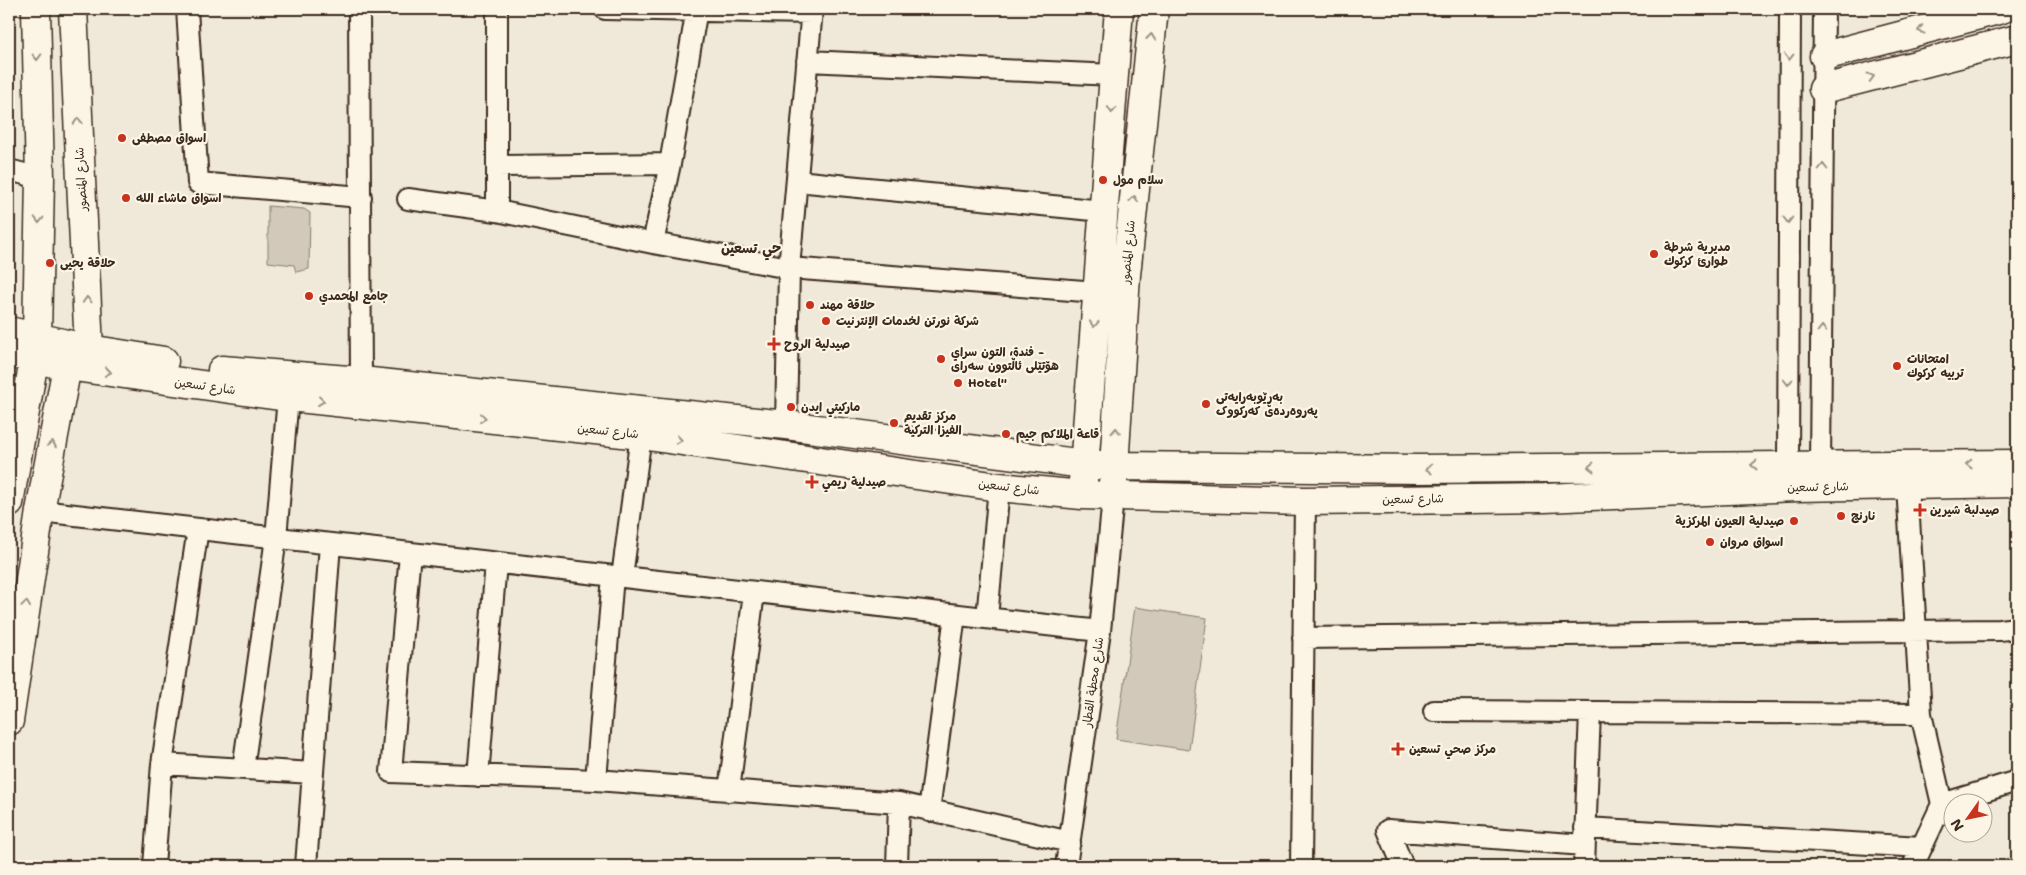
<svg xmlns="http://www.w3.org/2000/svg" width="2026" height="875" viewBox="0 0 2026 875" font-family="'Shantell Sans','Playpen Sans Arabic',sans-serif">
  <style>
    .green { fill: #d2c9ba; stroke: #867a6c }
    .lines { fill: none; stroke-linecap: round; stroke-linejoin: round }
    .street-casing { stroke: #3b2a1e; stroke-width: 24 }
    .secondary-casing { stroke: #3b2a1e; stroke-width: 31 }
    .street { stroke: #fcf5e5; stroke-width: 20 }
    .secondary { stroke: #fcf5e5; stroke-width: 28 }
    .oneway { stroke: #9c9082 }
    .poi-dot { fill: #c8321e; stroke: #fcf5e5; stroke-width: 2 }
    .labels { text-anchor: middle; dominant-baseline: central; stroke-width: 4.5; stroke-linejoin: round; paint-order: stroke }
    .poi-label { font-size: 12px; font-weight: bold; fill: #3b2a1e; stroke: #fcf5e5; text-anchor: start }
    .street-label { font-size: 12px; fill: #3b2a1e; stroke: #fcf5e5 }
    .neighbourhood-label { font-size: 14px; font-weight: bold; fill: #3b2a1e; stroke: #fcf5e5 }
  </style>
  <rect width="100%" height="100%" fill="#f0e9d9"/>
  <filter id="ink" filterUnits="userSpaceOnUse"><feTurbulence type="fractalNoise" baseFrequency=".02" numOctaves="2"/><feDisplacementMap in="SourceGraphic" scale="10" xChannelSelector="R" yChannelSelector="G"/><feConvolveMatrix kernelMatrix="1 2 1 2 8 2 1 2 1" color-interpolation-filters="sRGB"/></filter>
  <g filter="url(#ink)">
    <path class="green" d="M268 206 304 209 310 213 309 269 296 272 294 265 268 262Z
      M1135 607 1207 618 1189 750 1116 739Z"/>
    <g class="lines">
      <defs>
        <path id="street" d="M187 9 198 183 361 197
          M359 9 361 381
          M605 9 812 13
          M807 61 1114 75
          M497 166 670 164
          M9 170 40 178
          M797 181 1103 211
          M408 199 497 211 653 243 789 268 1097 292
          M497 211V9
          M653 243 670 164 697 9
          M786 425 789 268 812 9
          M1788 465 1790 9
          M1820 465 1824 9
          M1907 486 1921 714 1942 804 1913 866
          M40 511 1100 631
          M410 553 391 772 596 780 899 803 1070 842
          M622 577 641 435
          M987 618 999 487
          M1303 638 1999 630 2017 628
          M1434 711 1921 714
          M162 764 313 773
          M243 769 276 538 288 397
          M478 776 496 563
          M596 780 613 576
          M729 791 754 592
          M1942 804 2017 781
          M929 811 955 615
          M1585 828 1922 847
          M154 866 162 764 198 529
          M306 866 330 544
          M897 866 899 803
          M1066 866 1100 631 1113 497
          M1301 866 1305 501
          M1403 866 1388 830 1584 845
          M1584 866 1590 712"/>
        <path id="secondary" d="M36 9 40 178 37 338
          M73 9 89 349
          M1824 56 2002 9
          M1823 89 2017 39
          M9 331 89 349 164 361
          M9 353 67 366 280 396 641 435 999 487 1082 495 1305 501 1545 498 1797 487 2017 483
          M222 370 361 381 786 425 1084 464 1115 466 1419 469 2017 464
          M1083 481 1119 9
          M1113 483 1126 275 1154 9
          M9 503 34 360
          M9 721 40 511 67 366"/>
      </defs>
      <use href="#street" class="street-casing"/>
      <use href="#secondary" class="secondary-casing"/>
      <use href="#street" class="street"/>
      <use href="#secondary" class="secondary"/>
    </g>
    <defs><path id="oneway-chevron" d="M-2-3.5L2.5 0L-2 3.5" fill="none" stroke-width="1.6" stroke-linecap="round" stroke-linejoin="round" transform="scale(1.25)"/></defs>
    <g class="oneway">
      <use href="#oneway-chevron" transform="translate(1921 30) rotate(165)"/>
      <use href="#oneway-chevron" transform="translate(1151 37) rotate(-84)"/>
      <use href="#oneway-chevron" transform="translate(37 57) rotate(89)"/>
      <use href="#oneway-chevron" transform="translate(1789 57) rotate(91)"/>
      <use href="#oneway-chevron" transform="translate(1871 77) rotate(-15)"/>
      <use href="#oneway-chevron" transform="translate(1112 110) rotate(95)"/>
      <use href="#oneway-chevron" transform="translate(78 121) rotate(-93)"/>
      <use href="#oneway-chevron" transform="translate(1823 167) rotate(-90)"/>
      <use href="#oneway-chevron" transform="translate(1134 199) rotate(-84)"/>
      <use href="#oneway-chevron" transform="translate(39 220) rotate(91)"/>
      <use href="#oneway-chevron" transform="translate(1788 220) rotate(90)"/>
      <use href="#oneway-chevron" transform="translate(87 300) rotate(-93)"/>
      <use href="#oneway-chevron" transform="translate(1094 324) rotate(94)"/>
      <use href="#oneway-chevron" transform="translate(1822 329) rotate(-90)"/>
      <use href="#oneway-chevron" transform="translate(108 372) rotate(8)"/>
      <use href="#oneway-chevron" transform="translate(1788 382) rotate(90)"/>
      <use href="#oneway-chevron" transform="translate(321 401) rotate(6)"/>
      <use href="#oneway-chevron" transform="translate(483 418) rotate(6)"/>
      <use href="#oneway-chevron" transform="translate(1116 431) rotate(-87)"/>
      <use href="#oneway-chevron" transform="translate(679 440) rotate(8)"/>
      <use href="#oneway-chevron" transform="translate(52 444) rotate(-79)"/>
      <use href="#oneway-chevron" transform="translate(1969 464) rotate(179)"/>
      <use href="#oneway-chevron" transform="translate(1754 465) rotate(179)"/>
      <use href="#oneway-chevron" transform="translate(1591 467) rotate(179)"/>
      <use href="#oneway-chevron" transform="translate(1429 469) rotate(179)"/>
      <use href="#oneway-chevron" transform="translate(26 604) rotate(-82)"/>
    </g>
  </g>
  <g class="poi-dot">
    <circle cx="122" cy="138" r="5"/>
    <circle cx="1103" cy="180" r="5"/>
    <circle cx="126" cy="198" r="5"/>
    <circle cx="1654" cy="254" r="5"/>
    <circle cx="50" cy="263" r="5"/>
    <circle cx="309" cy="296" r="5"/>
    <circle cx="810" cy="305" r="5"/>
    <circle cx="826" cy="321" r="5"/>
    <path d="M771.5 336.5h5v5h5v5h-5v5h-5v-5h-5v-5h5z"/>
    <circle cx="941" cy="359" r="5"/>
    <circle cx="1897" cy="366" r="5"/>
    <circle cx="958" cy="383" r="5"/>
    <circle cx="1206" cy="404" r="5"/>
    <circle cx="791" cy="407" r="5"/>
    <circle cx="894" cy="423" r="5"/>
    <circle cx="1006" cy="434" r="5"/>
    <path d="M809.5 474.5h5v5h5v5h-5v5h-5v-5h-5v-5h5z"/>
    <path d="M1917.5 502.5h5v5h5v5h-5v5h-5v-5h-5v-5h5z"/>
    <circle cx="1841" cy="516" r="5"/>
    <circle cx="1794" cy="521" r="5"/>
    <circle cx="1710" cy="542" r="5"/>
    <path d="M1395.5 741.5h5v5h5v5h-5v5h-5v-5h-5v-5h5z"/>
  </g>
  <g class="labels">
    <g class="poi-label">
      <text x="132" y="138">اسواق مصطفى</text>
      <text x="1113" y="180">سلام مول</text>
      <text x="136" y="198">اسواق ماشاء الله</text>
      <text x="1664" y="247">مديرية شرطة<tspan x="1664" dy="14">طوارئ كركوك</tspan></text>
      <text x="60" y="263">حلاقة يحيى</text>
      <text x="319" y="296">جامع المحمدي</text>
      <text x="820" y="305">حلاقة مهند</text>
      <text x="836" y="321">شركة نورتن لخدمات الإنترنيت</text>
      <text x="784" y="344">صيدلية الروح</text>
      <text x="951" y="352">فندق التون سراي -<tspan x="951" dy="14">هۆتێلی ئاڵتوون سەرای</tspan></text>
      <text x="1907" y="359">امتحانات<tspan x="1907" dy="14">تربيه كركوك</tspan></text>
      <text x="968" y="383">Hotel"</text>
      <text x="1216" y="397">بەڕێوبەرایەتی<tspan x="1216" dy="14">پەروەردەی کەرکووک</tspan></text>
      <text x="801" y="407">ماركيتي ايدن</text>
      <text x="904" y="416">مركز تقديم<tspan x="904" dy="14">الفيزا التركية</tspan></text>
      <text x="1016" y="434">قاعة الملاكم جيم</text>
      <text x="822" y="482">صيدلية ريمي</text>
      <text x="1930" y="510">صيدلبة شيرين</text>
      <text x="1851" y="516">نارنج</text>
      <text x="1784" y="521" text-anchor="end">صيدلية العيون المركزية</text>
      <text x="1720" y="542">اسواق مروان</text>
      <text x="1409" y="749">مركز صحي تسعين</text>
    </g>
    <g class="street-label">
      <text transform="translate(81 179) rotate(-93)">شارع المنصور</text>
      <text transform="translate(1128 252) rotate(-85)">شارع المنصور</text>
      <text transform="translate(205 386) rotate(8)">شارع تسعين</text>
      <text transform="translate(608 431) rotate(6)">شارع تسعين</text>
      <text transform="translate(1009 487) rotate(7)">شارع تسعين</text>
      <text transform="translate(1818 487) rotate(-1)">شارع تسعين</text>
      <text transform="translate(1413 499) rotate(-1)">شارع تسعين</text>
      <text transform="translate(1093 682) rotate(-82)">شارع محطة القطار</text>
    </g>
    <g class="neighbourhood-label">
      <text x="751" y="248">حي تسعين</text>
    </g>
  </g>
  <rect width="2026" height="875" fill="none" stroke="#fcf5e5" stroke-width="30"/>
  <rect x="15" y="15" width="1996" height="845" fill="none" stroke="#3b2a1e" stroke-width="2" filter="url(#ink)"/>
  <g transform="translate(1968 818) rotate(237)"><circle r="24" fill="#fcf5e5" stroke="#afa495"/>
  <path d="M0-4L9 19L0 12L-9 19Z" fill="#c8321e"/>
  <text y="-8" font-size="14" font-weight="bold" text-anchor="middle" fill="#3b2a1e">N</text>
  </g>
</svg>
